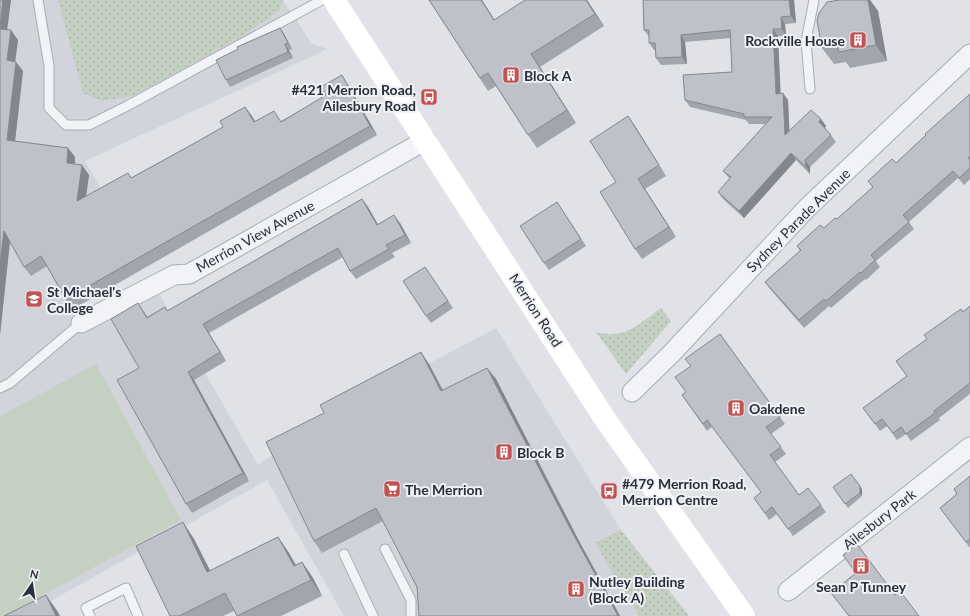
<svg xmlns="http://www.w3.org/2000/svg" width="970" height="616" viewBox="0 0 970 616" font-family="Lato,sans-serif">
  <style>
    .built { fill: #d2d4dc }
    .green { fill: url(#green-dots) }
    .pitch { fill: #c3d0c2 }
    .lines { fill: none; stroke-linecap: round; stroke-linejoin: round }
    .service-casing { stroke: #a9acb4; stroke-width: 11 }
    .minor-casing { stroke: #a9acb4; stroke-width: 21 }
    .service { stroke: #f2f3f6; stroke-width: 9 }
    .minor { stroke: #f2f3f6; stroke-width: 19 }
    .secondary { stroke: #fff; stroke-width: 22 }
    .wall { fill: #a3a5ae }
    .shaded-wall { fill: #85868d }
    .building { fill: #bec0ca; stroke: #85868d }
    .labels { text-anchor: middle; dominant-baseline: central; stroke-width: 4; stroke-linejoin: round; paint-order: stroke }
    .poi-label { font-size: 14px; font-weight: bold; fill: #2a2e3d; stroke: #eff1f5; text-anchor: start }
    .street-label { font-size: 14px; fill: #2a2e3d; stroke: #eff1f5 }
  </style>
  <defs>
    <pattern id="green-dots" width="8" height="8" patternUnits="userSpaceOnUse"><rect width="8" height="8" fill="#c3d0c2"/><path d="M2 2h.1M6 6h.1" fill="none" stroke="#a8b3a8" stroke-width="1.8" stroke-linecap="round"/></pattern>
  </defs>
  <rect width="100%" height="100%" fill="#e0e2e7"/>
  <path class="built" d="M0 0H283L312 44 328 49 85 161 121 223 48 266 86 332 157 290 258 465 328 417 496 328 621 530 689 616H344L267 480 24 616H0Z"/>
  <path class="green" d="M58 0H283L279 11 242 36 133 96 102 101 83 93Z
    M661 308 671 321 626 374 596 332C625 340 639 324 661 308Z
    M621 530 689 616H639L595 543Z"/>
  <path class="pitch" d="M96 364 181 520 4 616H0V416Z"/>
  <g class="lines">
    <defs>
      <path id="service" d="M38 0 49 66V108L66 125H89L127 106 322 0
        M810 89 806 41 814 0
        M0 388 10 383 81 323
        M385 549 411 600V616
        M344 554 373 616
        M90 616 86 608 126 588 138 616"/>
      <path id="minor" d="M81 323 174 275 189 274 426 140
        M632 392 671 354 807 208 970 54
        M788 591 970 447"/>
    </defs>
    <use href="#service" class="service-casing"/>
    <use href="#minor" class="minor-casing"/>
    <use href="#service" class="service"/>
    <use href="#minor" class="minor"/>
    <path class="secondary" d="M334 0 605 419 744 616"/>
  </g>
  <path class="wall" d="M0 0H11L7 30 18 40 15 62H16L23 71 15 141 68 148 75 157V164L89 175 86 196 131 178 223 127 245 107 255 121H281L348 85 377 135 73 309 66 299 47 266 31 276 24 267 10 242 0 335Z
    M429 0H482L494 20 587 0 604 26 540 67 576 123 537 148 528 135 496 86 488 91Z
    M643 0H794L796 23 785 24 786 36H778L780 93 788 100 789 131 821 119 826 126 825 128 831 135 836 142 810 167V174L796 160 744 218 723 199 718 192 730 179 723 171 766 124H749L746 120 690 107 685 100 732 72 731 38 685 42 687 64 661 65 656 58 655 50H654L649 43V37L644 30Z
    M839 0H870L878 11 887 61 850 68 846 62 834 64 822 48Z
    M280 28 284 34 292 49 289 51 293 58 230 87 226 80Z
    M970 94V179L964 185 958 178 909 222 914 229 876 261 880 267 866 280 865 279 831 308 829 306 804 328 770 289 765 282 800 251 797 246 837 219 873 187 868 181 896 163Z
    M635 126 666 176 645 189 676 237 642 259 635 249 616 182Z
    M362 199 368 207 377 224 400 223 411 243 392 253 395 257 356 279 350 271 343 257 209 333 226 361 194 380 249 481 192 513 186 504 139 368 138 303 147 317 165 307 167 311Z
    M557 202 586 246 549 270 544 263Z
    M425 267 453 308 431 323 426 316Z
    M970 306V394L939 418 940 420 911 441 906 434 897 440 887 426 880 431 863 408 907 376 963 312Z
    M720 334 785 424 771 434 786 454 775 462 799 495 808 488 826 512 793 536 777 514 769 520 754 498 761 492 712 427 707 431 682 395 686 392 690 366Z
    M429 364 443 390 487 368 496 379 579 541 620 616H419L417 587 383 521 322 553 314 541Z
    M970 476V548L940 508 957 494Z
    M833 487 862 489V496L848 508Z
    M278 537 289 553 296 565 302 562 313 578 322 596 281 616H237L234 611 223 616H170L194 539 210 571Z"/>
  <path class="shaded-wall" d="M3 0H11L6 38 0 29Z
    M481 0H482L503 33 494 20Z
    M586 0H587L604 26 595 14Z
    M789 0H794L796 23 791 16Z
    M868 0H870L878 11 887 61 876 45Z
    M781 17 785 24 786 36 782 29Z
    M280 28 284 34 292 49 288 43Z
    M773 29 778 36 781 101 776 94Z
    M11 30 18 40 14 70 7 60Z
    M681 35 685 42 687 64 682 57Z
    M285 44 293 58 288 52Z
    M531 54 540 67 576 123 567 110Z
    M16 62 23 71 14 150 7 140Z
    M342 75 348 85 377 135 370 126Z
    M783 93 788 100 790 142 785 135Z
    M245 107 252 116 260 131 254 122Z
    M628 116 635 126 666 176 659 165Z
    M821 119 826 126 824 129 819 122Z
    M68 148 75 157 74 173 67 163Z
    M791 153 796 160 744 218 739 211Z
    M805 160 810 167V174L806 167Z
    M82 165 89 175 84 211 77 201Z
    M638 179 645 189 676 237 669 227Z
    M362 199 368 207 383 233 377 225Z
    M394 215 400 223 411 243 405 235Z
    M4 231 10 240 0 335V264Z
    M138 303 144 312 153 326 147 318Z
    M203 324 209 333 226 361 220 352Z
    M421 352 429 364 449 403 441 391Z
    M487 368 496 379 579 541 620 616H618L571 530Z
    M188 372 194 380 249 481 243 473Z
    M860 486 862 489V496L860 493Z
    M183 522 194 539 219 588 207 572Z
    M278 537 289 553 305 582 294 566Z
    M302 562 313 578 322 596 311 580Z
    M46 595 58 612 60 616H56Z"/>
  <path class="building" d="M0 0H3L0 27Z
    M429 0H481L494 20 525 0H586L595 14 531 54 567 110 528 135 488 73 480 78Z
    M643 0H789L791 16 781 17 782 29H773L776 94 783 93 785 135 811 110 821 119 819 122 831 135 805 160 806 167 791 153 739 211 718 192 731 177 723 171 772 117H744V114L685 100 683 75 732 72 730 30 681 35 682 57 656 58 655 43H649V30H644Z
    M839 0H868L876 45 839 52 837 45 822 48 817 21 819 13 827 2Z
    M280 28 288 43 285 44 288 52 226 80 216 60 238 49 237 47Z
    M0 29 11 30 7 60 16 62 7 140 68 148 67 163 82 165 77 201 128 173 131 178 186 148 223 127 220 121 245 107 254 122 274 111 281 122 326 95 321 87 342 75 370 126 66 299 41 256 24 267 4 231 0 264Z
    M970 94V156L968 158 970 160V168L959 178 953 171 903 215 909 222 871 255 875 260 861 273 860 272 826 301 824 299 799 320 765 282 801 250 797 246 820 225 824 228 835 218 837 219 873 187 868 181 892 159 896 163 926 135 925 134Z
    M628 116 659 165 638 179 669 227 635 249 600 192 616 182 590 141Z
    M362 199 377 225 394 215 405 235 386 245 389 249 350 271 338 248 203 324 220 352 188 372 243 473 186 504 117 380 139 368 111 319 138 303 147 318 165 307 167 311Z
    M557 202 581 239 544 263 520 226Z
    M425 267 448 301 426 316 403 281Z
    M970 306V383L934 411 935 413 906 434 901 427 893 433 882 419 875 424 863 408 907 376 896 361 927 339 924 335 961 309 963 312Z
    M720 334 780 417 766 427 781 447 770 455 799 495 808 488 821 505 788 529 772 507 765 513 754 498 761 492 707 420 703 424 682 395 686 392 675 377 691 366 685 359Z
    M421 352 441 391 487 368 571 530 618 616H419L417 587 376 508 314 541 266 442 324 413 320 405Z
    M851 474 860 486V493L845 504 833 487Z
    M970 476V539L966 542 940 508 957 494 954 489Z
    M183 522 207 572 278 537 294 566 302 562 311 580 237 616 225 593 179 616H170L136 546Z
    M857 544 895 595 900 591 919 616H849L831 593 856 573 843 555Z
    M46 595 56 616H4Z"/>
  <defs>
    <symbol id="building-square" viewBox="-11 -11 22 22"><rect x="-9" y="-9" width="18" height="18" rx="4" fill="#bf5452" stroke="#eff1f5"/><path d="M-4-6H4V6H1V3H-1V6H-4ZM-2.5-4.3h1.7v1.8h-1.7ZM.8-4.3h1.7v1.8H.8ZM-2.5-1h1.7V.8h-1.7ZM.8-1h1.7V.8H.8Z" fill="#fff"/></symbol>
    <symbol id="bus-square" viewBox="-11 -11 22 22"><rect x="-9" y="-9" width="18" height="18" rx="4" fill="#bf5452" stroke="#eff1f5"/><path d="M-5-6H5V4H4V6H2V4H-2V6H-4V4H-5ZM-3.5-4V0h7V-4ZM-3.5 1.2v1.5H-2V1.2ZM2 1.2v1.5H3.5V1.2Z" fill="#fff"/></symbol>
    <symbol id="school-square" viewBox="-11 -11 22 22"><rect x="-9" y="-9" width="18" height="18" rx="4" fill="#bf5452" stroke="#eff1f5"/><path d="M0-5L7-2L0 1L-7-2ZM-4 1L0 2.5L4 1V4Q0 6-4 4Z" fill="#fff"/></symbol>
    <symbol id="supermarket-square" viewBox="-11 -11 22 22"><rect x="-9" y="-9" width="18" height="18" rx="4" fill="#bf5452" stroke="#eff1f5"/><path d="M-6-5.5h2.5l.6 2H6L4.5 2H-2.5L-4.4-4H-6ZM-1.5 3.2a1.3 1.3 0 1 0 .1 0ZM3 3.2a1.3 1.3 0 1 0 .1 0Z" fill="#fff"/></symbol>
  </defs>
  <g fill-rule="evenodd">
    <use href="#building-square" x="848" y="30" width="20" height="20"/>
    <use href="#building-square" x="501" y="65" width="20" height="20"/>
    <use href="#bus-square" x="419" y="87" width="20" height="20"/>
    <use href="#school-square" x="24" y="289" width="20" height="20"/>
    <use href="#building-square" x="726" y="398" width="20" height="20"/>
    <use href="#building-square" x="494" y="442" width="20" height="20"/>
    <use href="#supermarket-square" x="382" y="479" width="20" height="20"/>
    <use href="#bus-square" x="599" y="481" width="20" height="20"/>
    <use href="#building-square" x="851" y="556" width="20" height="20"/>
    <use href="#building-square" x="566" y="579" width="20" height="20"/>
  </g>
  <g class="labels">
    <g class="poi-label">
      <text x="845" y="40" text-anchor="end">Rockville House</text>
      <text x="524" y="75">Block A</text>
      <text x="416" y="89" text-anchor="end">#421 Merrion Road,<tspan x="416" dy="16">Ailesbury Road</tspan></text>
      <text x="47" y="291">St Michael's<tspan x="47" dy="16">College</tspan></text>
      <text x="749" y="408">Oakdene</text>
      <text x="517" y="452">Block B</text>
      <text x="622" y="483">#479 Merrion Road,<tspan x="622" dy="16">Merrion Centre</tspan></text>
      <text x="405" y="489">The Merrion</text>
      <text x="589" y="581">Nutley Building<tspan x="589" dy="16">(Block A)</tspan></text>
      <text x="861" y="586" text-anchor="middle">Sean P Tunney</text>
    </g>
    <g class="street-label">
      <text transform="translate(798 220) rotate(-45)">Sydney Parade Avenue</text>
      <text transform="translate(255 236) rotate(-29)">Merrion View Avenue</text>
      <text transform="translate(536 310) rotate(57)">Merrion Road</text>
      <text transform="translate(879 519) rotate(-38)">Ailesbury Park</text>
    </g>
  </g>
  <g transform="translate(32 584) rotate(13)" stroke="#eff1f5" stroke-width="3" paint-order="stroke">
  <path d="M0-3L7 15L0 10L-7 15Z" fill="#2a2e3d"/>
  <text y="-6" font-size="11" font-weight="bold" text-anchor="middle" fill="#2a2e3d">N</text>
  </g>
</svg>
